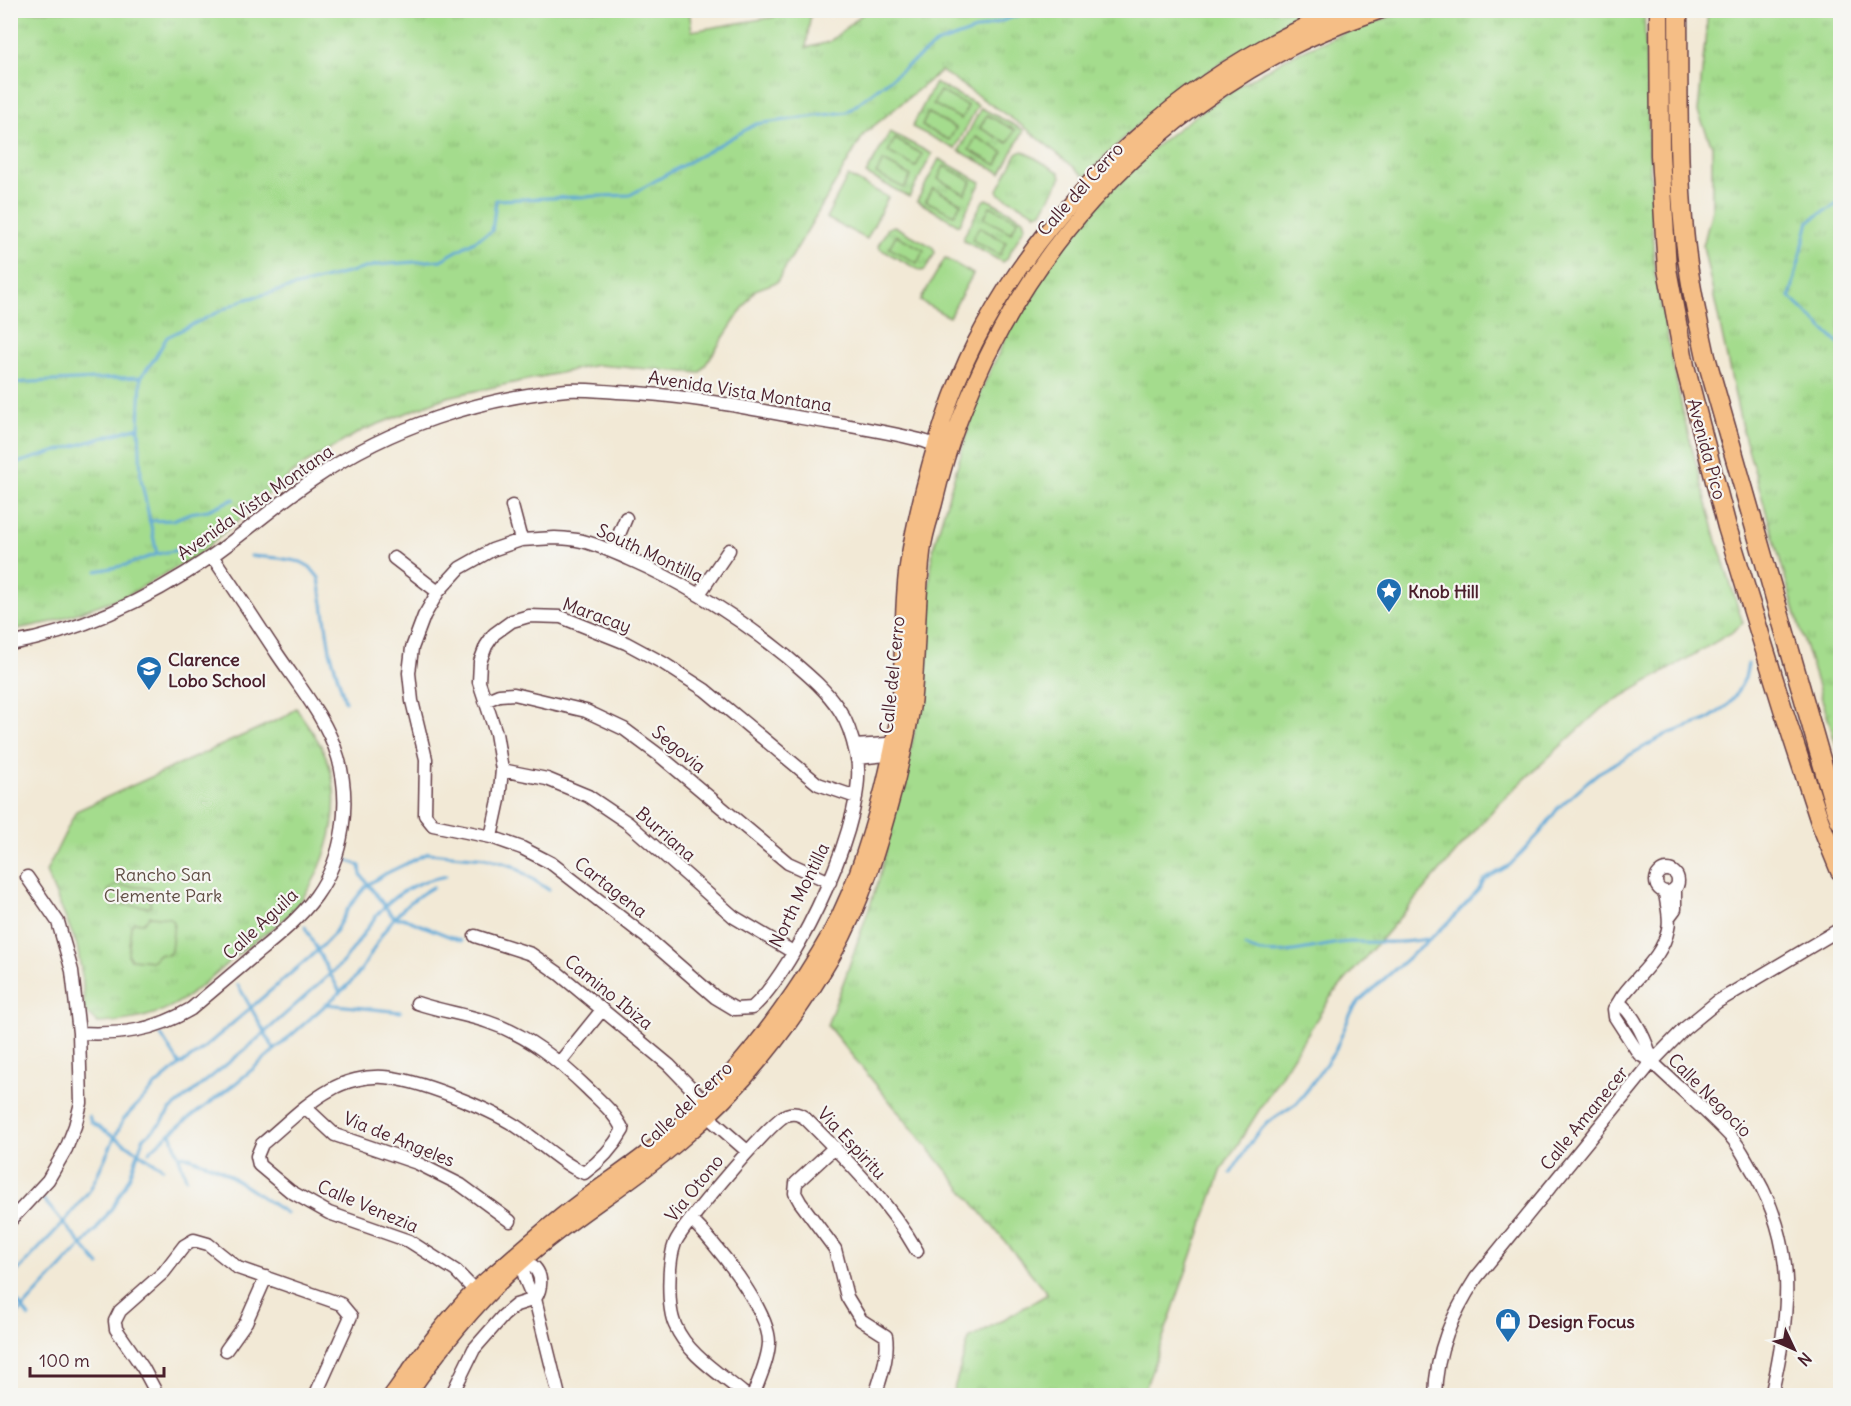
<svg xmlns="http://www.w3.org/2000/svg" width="1851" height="1406" viewBox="0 0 1851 1406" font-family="Delius,sans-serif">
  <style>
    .grass { fill: url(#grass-tufts); stroke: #777e5c; stroke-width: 1.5 }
    .pitch { fill: #a4dc8d; stroke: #777e5c; stroke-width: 1.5 }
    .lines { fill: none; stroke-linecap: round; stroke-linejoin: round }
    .stream { stroke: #60a9d7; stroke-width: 3 }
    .minor-casing { stroke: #633d45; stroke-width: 15 }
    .major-casing { stroke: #633d45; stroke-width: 18 }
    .highway-casing { stroke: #633d45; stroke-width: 21 }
    .minor { stroke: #fff; stroke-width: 12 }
    .major { stroke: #f5be86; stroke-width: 15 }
    .highway { stroke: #f5be86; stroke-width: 18 }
    .labels { text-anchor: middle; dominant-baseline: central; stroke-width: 4.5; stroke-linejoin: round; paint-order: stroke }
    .street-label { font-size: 18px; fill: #4a1f2b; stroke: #f6f6f2 }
    .poi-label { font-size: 18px; font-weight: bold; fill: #4a1f2b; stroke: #f6f6f2; text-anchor: start }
    .park-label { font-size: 18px; fill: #604e44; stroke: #f6f6f2 }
  </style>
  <defs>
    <pattern id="grass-tufts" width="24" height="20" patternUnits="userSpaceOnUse" patternTransform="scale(1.5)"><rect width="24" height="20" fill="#a4dc8d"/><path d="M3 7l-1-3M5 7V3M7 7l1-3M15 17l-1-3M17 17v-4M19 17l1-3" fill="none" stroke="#8fbc7a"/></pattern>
  </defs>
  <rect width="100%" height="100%" fill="#f6f6f2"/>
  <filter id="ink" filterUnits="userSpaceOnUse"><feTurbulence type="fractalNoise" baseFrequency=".0167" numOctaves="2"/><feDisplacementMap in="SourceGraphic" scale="12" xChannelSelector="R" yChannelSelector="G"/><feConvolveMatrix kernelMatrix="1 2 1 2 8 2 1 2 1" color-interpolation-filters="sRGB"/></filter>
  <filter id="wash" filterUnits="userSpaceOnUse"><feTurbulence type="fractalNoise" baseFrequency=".008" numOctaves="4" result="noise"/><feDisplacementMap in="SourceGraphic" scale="24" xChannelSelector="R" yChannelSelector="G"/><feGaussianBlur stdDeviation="1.35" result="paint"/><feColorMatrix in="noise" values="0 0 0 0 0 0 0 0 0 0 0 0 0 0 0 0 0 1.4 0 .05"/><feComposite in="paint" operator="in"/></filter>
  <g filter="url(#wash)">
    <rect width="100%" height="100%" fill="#f2e9d6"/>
    <path class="grass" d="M689 10 692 31 774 17 775 11H811L806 48 829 42 866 11H1323C1238 44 1146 108 1086 177L1027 129 941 71 864 134 777 282 755 290 700 373 597 365 447 397 361 431 301 466 199 554 130 594 52 622 11 630V11Z
      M1407 11H1644L1654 271 1684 418 1717 541 1743 623 1731 633 1602 708 1499 803 1330 998 1222 1169 1143 1395H952L969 1339 1048 1294 827 1025 845 978 879 879 914 735 933 549 977 399 1008 333 1049 265 1079 224 1146 154 1185 123 1239 86 1290 56 1346 32Z
      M1708 11H1840V757L1798 622 1742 428 1703 246 1712 210V146L1698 112Z
      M935 83 978 105 955 149 912 127Z
      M981 108 1024 130 1001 173 959 151Z
      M890 132 932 154 909 197 866 174Z
      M1023 151 1059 172 1061 177 1042 212 1037 214 999 194 998 190 1017 153Z
      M939 159 981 182 959 225 917 201Z
      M987 199 1023 219 1025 226 1006 260 1002 262 964 241 963 238 983 201Z
      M894 226 933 247 935 253 925 270 921 271 880 249 878 246 888 228Z
      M296 708C310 728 325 747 331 772 343 819 322 881 288 915 273 930 253 941 237 955 186 999 169 1020 98 1023L84 1010 83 982 77 945 46 872 76 811 286 716Z"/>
    <path class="pitch" d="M940 91 968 106 961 119 933 104Z
      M928 113 956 128 949 140 922 126Z
      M987 115 1015 130 1008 143 980 128Z
      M976 137 1003 152 997 165 969 150Z
      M895 139 922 154 916 167 888 152Z
      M883 161 911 176 904 188 876 174Z
      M944 166 972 181 965 194 938 179Z
      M848 176 888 197 867 239 826 218Z
      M933 188 961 203 954 215 926 201Z
      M990 206 1018 220 1011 233 984 218Z
      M979 227 1006 242 1000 255 972 240Z
      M896 235 924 250 917 263 889 248Z
      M945 258 973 274 949 317 920 301Z
      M116 885 151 888 150 907 113 904 107 896 108 891Z
      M150 916 170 918 174 922 171 951 168 955 159 954 152 961 131 959 128 955 131 926 134 922 143 923Z"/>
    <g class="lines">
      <path class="stream" d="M1840 202 1809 221 1790 297 1839 344 1840 343
        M10 383 141 377
        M10 465 139 427
        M149 521 173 520 190 513 208 510 234 499
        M157 554 141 479 139 427 141 377 155 358 167 337 243 300 377 265 441 260 492 231 496 200 630 195 756 124 847 112 936 44 1033 10
        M251 556 279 558 301 562 310 567 319 578 330 651 345 701
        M97 571 126 565 157 554 199 546
        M347 860 360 866 361 875 394 918H403L461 941
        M305 927 340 992
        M1245 946C1271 963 1320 943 1351 942 1376 942 1401 944 1426 939
        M238 985 274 1049
        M326 1004 401 1012
        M161 1035 180 1065
        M89 1116 91 1122 163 1168
        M171 1133 186 1178
        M149 1152C177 1124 212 1103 242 1078 277 1049 310 1018 345 988 361 974 370 955 381 936 395 914 410 900 433 887
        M179 1157 183 1155 218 1168 286 1213
        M1231 1173 1255 1136 1267 1123 1297 1103 1308 1089 1335 1051 1350 1015 1359 1001 1449 922 1478 891 1484 880 1510 865 1540 833 1558 808 1587 782 1598 773 1665 735 1707 720 1727 706 1735 696 1745 678 1748 664
        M43 1199 99 1265
        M10 1279 63 1223 90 1190 123 1120 157 1084 180 1065 198 1053 318 950 333 935 349 907 367 885 385 874 428 853 486 858 513 866 549 890
        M10 1292 29 1317
        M10 1322 96 1230 114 1205 130 1176 143 1139 162 1122 169 1111 253 1043 339 966C357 948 367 924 384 907 401 889 423 880 446 876"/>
    </g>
  </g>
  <g filter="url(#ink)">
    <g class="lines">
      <defs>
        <path id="minor" d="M512 506 521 540
          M555 538C562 538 570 539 577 540 595 543 613 552 629 559 686 584 738 617 786 656 806 673 826 689 840 711 848 723 853 740 856 754 872 812 796 969 752 1008L735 1009 715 997 646 937 551 863 522 848 491 837 433 825 425 815 426 759 412 701 409 673 412 648 424 616 438 592 460 568 492 550 521 540Z
          M612 551 626 518
          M394 558 438 592
          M699 594 729 550
          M10 644C83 631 152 597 212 556 248 531 280 501 317 477 390 427 479 398 567 390 583 389 600 391 617 392 676 394 733 405 791 416 834 424 878 429 920 440 928 442 936 446 944 447
          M485 701 499 695 514 694 586 711 624 729 659 755 788 863 830 882
          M854 746 887 744 893 750
          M858 758 886 755 893 750H896
          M502 770 547 779 588 796 628 823 734 917 793 952
          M491 837 499 800 502 770 496 733 479 682 480 662 486 646 494 634 512 621 529 616 561 617 626 643 663 663 705 690 818 784 856 797
          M1656 881a11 11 0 1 1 22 0a11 11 0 1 1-22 0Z
          M1665 892C1666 904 1671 917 1668 929 1663 956 1640 973 1624 994 1620 999 1618 1004 1614 1009L1615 1017 1639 1054 1652 1062C1678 1087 1707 1111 1732 1138 1741 1148 1747 1162 1754 1173 1798 1248 1790 1315 1771 1396
          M1669 917 1675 909V888
          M475 936 531 954 558 973 669 1065 701 1098 714 1122 747 1151
          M417 1003C440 1011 465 1014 488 1022 528 1035 558 1060 588 1089 601 1102 615 1113 623 1130 613 1148 601 1161 584 1173 559 1162 539 1141 516 1126 487 1108 418 1079 383 1077 366 1076 345 1081 330 1090 306 1103 284 1126 262 1144L257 1156 259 1165 290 1191 329 1213 409 1241 456 1271 480 1296
          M1619 1003C1634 1013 1648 1044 1652 1062
          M79 1033C121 1035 154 1031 191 1009 213 990 235 972 257 953 278 936 300 918 316 896 344 857 351 802 338 757 327 720 299 686 278 655 256 622 235 589 212 556
          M560 1062 602 1010
          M306 1108 335 1135 417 1163 461 1185 510 1221
          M835 1147 796 1183 795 1193 800 1202 835 1249 847 1297 861 1320 886 1336C889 1357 881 1376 875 1396
          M691 1220C714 1240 770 1312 769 1343 768 1361 759 1379 753 1396
          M10 1221 48 1180 66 1149 75 1126 81 1103 79 1033 72 971 58 922 27 877
          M523 1261C522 1275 527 1287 535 1299L559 1396
          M226 1350 246 1322 266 1277
          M158 1396 143 1368 116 1329 115 1321 120 1311 164 1272 184 1246 194 1240 208 1244 238 1268 341 1304 351 1316 315 1396
          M451 1396 474 1349 503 1316 516 1305 535 1299C544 1284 542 1267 523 1261
          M749 1396 743 1393C719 1373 687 1354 675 1325 667 1307 668 1261 675 1243 682 1226 770 1122 786 1115 794 1112 801 1114 807 1120 847 1160 889 1202 917 1251
          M1435 1396C1436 1350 1452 1315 1476 1278L1652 1062 1684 1029 1717 1002 1840 929"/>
        <path id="major" d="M391 1396C417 1360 443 1323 474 1291 484 1281 496 1272 507 1262 533 1239 561 1215 589 1195 618 1174 648 1154 674 1131 731 1079 779 1019 819 953 850 903 868 846 883 789 890 760 897 732 900 702 903 661 902 619 906 578 909 549 916 520 923 491 937 435 955 377 984 326 1060 187 1195 67 1343 10
          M407 1396C439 1349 474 1305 517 1266 567 1220 628 1186 680 1141 741 1090 793 1024 833 955 864 901 881 839 897 779 903 753 910 726 913 700 918 649 917 598 923 548 925 533 930 519 934 505 941 475 949 447 960 419 1021 257 1138 127 1292 47 1321 32 1352 21 1383 10"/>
        <path id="highway" d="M1659 10 1660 155 1667 269 1685 366 1727 527 1783 709 1820 822 1840 871
          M1678 10C1679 97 1676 186 1689 271 1693 300 1700 328 1706 357L1835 808 1840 821"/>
      </defs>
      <use href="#minor" class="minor-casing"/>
      <use href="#major" class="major-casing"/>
      <use href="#highway" class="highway-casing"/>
      <use href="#minor" class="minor"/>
      <use href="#major" class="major"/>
      <use href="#highway" class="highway"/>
    </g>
  </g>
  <defs>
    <symbol id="sight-pin" viewBox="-11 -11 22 30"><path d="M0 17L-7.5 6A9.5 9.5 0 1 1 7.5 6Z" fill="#1f6fb2" stroke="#f6f6f2"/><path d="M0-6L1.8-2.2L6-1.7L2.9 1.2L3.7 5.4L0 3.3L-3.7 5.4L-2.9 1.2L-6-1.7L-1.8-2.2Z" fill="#fff"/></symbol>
    <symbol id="school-pin" viewBox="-11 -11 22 30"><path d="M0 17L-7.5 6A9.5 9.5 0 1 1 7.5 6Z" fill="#1f6fb2" stroke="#f6f6f2"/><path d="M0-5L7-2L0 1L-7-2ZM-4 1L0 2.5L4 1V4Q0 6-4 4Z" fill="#fff"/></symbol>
    <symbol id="shop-pin" viewBox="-11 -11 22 30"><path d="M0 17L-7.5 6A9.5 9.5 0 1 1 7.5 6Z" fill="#1f6fb2" stroke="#f6f6f2"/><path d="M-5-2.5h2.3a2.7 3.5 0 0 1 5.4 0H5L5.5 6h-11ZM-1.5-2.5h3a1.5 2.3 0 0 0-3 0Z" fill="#fff"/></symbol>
  </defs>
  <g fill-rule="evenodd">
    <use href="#sight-pin" x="1374" y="576" width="30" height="40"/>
    <use href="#school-pin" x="134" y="654" width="30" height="40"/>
    <use href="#shop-pin" x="1493" y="1306" width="30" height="40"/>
  </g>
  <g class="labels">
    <g class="street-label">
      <text transform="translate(1080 189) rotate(-48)">Calle del Cerro</text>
      <text transform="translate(740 391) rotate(9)">Avenida Vista Montana</text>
      <text transform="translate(1707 449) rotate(75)">Avenida Pico</text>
      <text transform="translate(255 502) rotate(-35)">Avenida Vista Montana</text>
      <text transform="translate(650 553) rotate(25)">South Montilla</text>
      <text transform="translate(597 615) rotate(20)">Maracay</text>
      <text transform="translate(892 675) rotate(-84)">Calle del Cerro</text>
      <text transform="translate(679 749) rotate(39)">Segovia</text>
      <text transform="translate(666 834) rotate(41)">Burriana</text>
      <text transform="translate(611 887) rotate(38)">Cartagena</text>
      <text transform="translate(799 895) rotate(-64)">North Montilla</text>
      <text transform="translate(260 924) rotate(-43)">Calle Aguila</text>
      <text transform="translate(609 992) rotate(39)">Camino Ibiza</text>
      <text transform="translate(1710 1095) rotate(45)">Calle Negocio</text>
      <text transform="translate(686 1105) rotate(-43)">Calle del Cerro</text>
      <text transform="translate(1584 1118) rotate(-51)">Calle Amanecer</text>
      <text transform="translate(399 1139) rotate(22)">Via de Angeles</text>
      <text transform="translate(852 1143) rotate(47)">Via Espiritu</text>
      <text transform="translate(694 1188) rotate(-51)">Via Otono</text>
      <text transform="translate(368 1206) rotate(23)">Calle Venezia</text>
    </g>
    <g class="poi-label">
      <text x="1408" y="591">Knob Hill</text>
      <text x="168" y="659">Clarence<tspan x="168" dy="21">Lobo School</tspan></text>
      <text x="1528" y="1321">Design Focus</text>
    </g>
    <g class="park-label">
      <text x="163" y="874">Rancho San<tspan x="163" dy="21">Clemente Park</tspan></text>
    </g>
  </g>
  <rect width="1851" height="1406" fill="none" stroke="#f6f6f2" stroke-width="36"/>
  <g transform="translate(1794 1349) rotate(134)" stroke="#f6f6f2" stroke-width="4.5" paint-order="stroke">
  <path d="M0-4.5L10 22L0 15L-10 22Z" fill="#4a1f2b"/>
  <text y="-9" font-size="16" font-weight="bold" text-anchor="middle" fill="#4a1f2b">N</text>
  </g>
  <path d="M30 1367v9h134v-9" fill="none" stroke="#4a1f2b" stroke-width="3"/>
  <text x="39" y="1367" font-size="18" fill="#4a1f2b" stroke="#f6f6f2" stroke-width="4.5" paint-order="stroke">100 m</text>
</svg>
